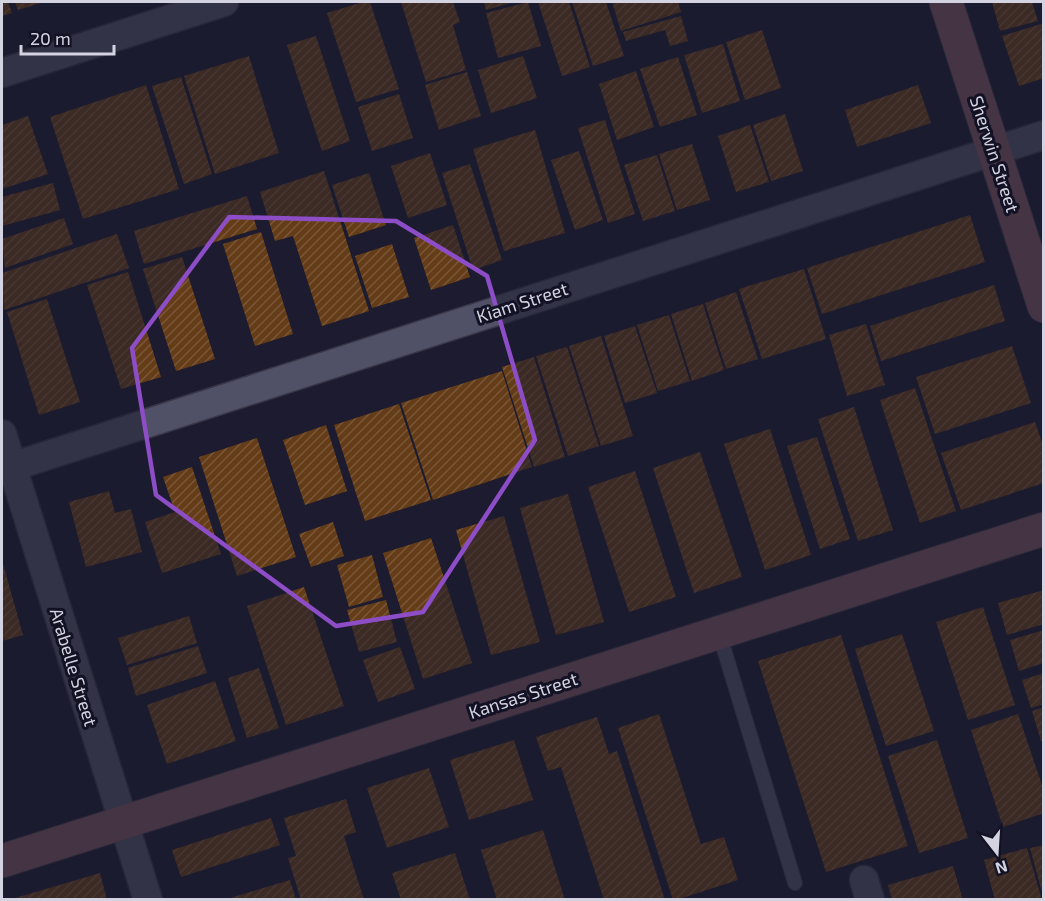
<svg xmlns="http://www.w3.org/2000/svg" width="1045" height="901" viewBox="0 0 1045 901" font-family="'Exo 2',sans-serif">
  <style>
    .building { fill: url(#building-hatch) }
    .lines { fill: none; stroke-linecap: round; stroke-linejoin: round }
    .lane-casing { stroke: #383647; stroke-width: 16 }
    .street-casing { stroke: #383647; stroke-width: 31 }
    .secondary-casing { stroke: #383647; stroke-width: 35 }
    .lane { stroke: #505067; stroke-width: 14 }
    .street { stroke: #505067; stroke-width: 28 }
    .secondary { stroke: #78535b; stroke-width: 33 }
    .marked { fill: none; stroke: #8d4dc6; stroke-width: 4.5; stroke-linejoin: round }
    .labels { text-anchor: middle; dominant-baseline: central; stroke-width: 6; stroke-linejoin: round; paint-order: stroke }
    .street-label { font-size: 18px; fill: #d3d3e1; stroke: #131225 }
  </style>
  <defs>
    <pattern id="building-hatch" width="6" height="6" patternUnits="userSpaceOnUse" patternTransform="scale(1.5)"><rect width="6" height="6" fill="#643c17"/><path d="M-1 1l2-2M0 6l6-6M5 7l2-2" fill="none" stroke="#795738"/></pattern>
  </defs>
  <rect width="100%" height="100%" fill="#1c1b2f"/>
  <path class="building" d="M2 2H8L12 13 2 16Z
    M15 2H44L18 10Z
    M363 2H370L399 89 356 102 327 13Z
    M401 2H453L460 22 453 25 466 70 426 82Z
    M484 2H514L486 10Z
    M528 2 541 46 498 58 486 13Z
    M538 2H569L590 67 562 76Z
    M572 2H606L624 56 593 66Z
    M612 2H678L681 12 621 31Z
    M992 2H1032L1038 21 1000 31Z
    M681 16 688 41 670 46 665 30 626 41 623 32Z
    M1044 23V78L1019 86 1002 36Z
    M762 30 781 88 745 100 726 42Z
    M316 36 350 141 322 151 287 45Z
    M723 44 740 101 702 113 684 55Z
    M249 56 279 153 215 174 184 76Z
    M523 56 537 98 491 113 478 70Z
    M678 57 697 115 660 127 640 69Z
    M636 71 654 127 617 140 599 84Z
    M467 72 481 116 439 130 425 85Z
    M181 77 212 174 184 184 152 86Z
    M146 85 179 189 83 219 50 117Z
    M918 85 931 123 857 147 845 110Z
    M399 94 413 138 372 151 358 107Z
    M785 114 803 171 771 181 753 125Z
    M28 116 48 174 2 189V125Z
    M605 120 635 214 608 223 578 128Z
    M750 125 769 182 736 192 718 136Z
    M535 130 565 233 504 251 473 149Z
    M692 144 710 200 677 210 659 154Z
    M579 151 603 220 575 230 551 160Z
    M430 153 447 205 408 218 391 166Z
    M657 155 675 211 643 221 624 165Z
    M470 164 502 260 473 270 442 173Z
    M324 171 369 311 322 326 293 236 275 241 260 192Z
    M369 173 386 225 349 237 332 185Z
    M53 183 60 210 2 226V197Z
    M247 196 257 229 144 264 134 231Z
    M970 215 985 262 822 314 807 268Z
    M64 218 73 244 5 268 2 239Z
    M453 225 470 277 431 290 414 238Z
    M261 232 293 334 255 346 223 244Z
    M117 234 129 268 4 310 2 273Z
    M392 244 409 297 372 308 355 256Z
    M182 257 215 359 176 371 143 269Z
    M804 269 826 339 762 359 739 289Z
    M128 272 161 377 121 389 87 285Z
    M994 285 1005 321 881 361 870 326Z
    M736 292 758 359 726 369 705 303Z
    M47 299 80 402 39 415 7 312Z
    M703 304 724 370 692 381 671 314Z
    M669 315 690 381 658 391 637 325Z
    M866 324 885 385 847 396 829 335Z
    M635 326 657 393 625 403 604 336Z
    M601 336 633 436 601 446 569 346Z
    M1012 346 1031 403 935 434 916 377Z
    M567 347 599 446 568 456 536 356Z
    M534 357 565 457 534 467 502 367Z
    M502 371 532 467 433 500 401 403Z
    M915 388 956 511 920 523 880 400Z
    M399 404 431 500 365 521 334 425Z
    M854 407 893 530 858 541 818 419Z
    M1035 422 1044 448V483L961 510 941 453Z
    M326 425 347 491 305 505 283 440Z
    M770 429 811 555 765 570 724 444Z
    M817 437 850 539 820 549 787 446Z
    M257 438 296 557 237 576 199 457Z
    M700 452 742 577 694 593 653 468Z
    M192 467 221 554 162 573 145 522 175 512 163 477Z
    M635 471 676 597 629 612 588 487Z
    M109 491 115 513 131 509 142 552 86 567 69 502Z
    M568 494 604 622 556 635 520 508Z
    M504 516 540 642 491 655 456 530Z
    M333 522 344 556 311 567 299 534Z
    M431 538 472 663 423 679 383 553Z
    M372 555 383 597 349 607 337 565Z
    M2 560 23 635 2 641Z
    M304 587 344 706 286 725 247 606Z
    M1044 590V624L1007 635 998 603Z
    M386 600 397 642 359 652 347 610Z
    M983 607 1015 705 968 720 936 622Z
    M189 616 197 643 127 665 118 638Z
    M1044 630V663L1019 671 1010 640Z
    M902 634 934 731 886 746 855 649Z
    M841 635 908 846 826 872 758 661Z
    M198 646 207 673 136 696 128 668Z
    M400 647 415 689 378 702 363 660Z
    M259 668 279 728 247 738 228 678Z
    M1044 673V704L1031 708 1022 680Z
    M215 681 236 741 167 764 147 705Z
    M1044 707V741H1041L1032 711Z
    M659 714 701 844 724 837 738 880 676 900H673L618 728Z
    M1018 714 1044 791V813L1003 827 971 730Z
    M597 717 609 754 617 751 665 900H604L561 767 548 771 536 737Z
    M514 740 533 800 469 820 450 760Z
    M937 740 968 838 919 853 888 756Z
    M429 768 449 827 387 848 367 788Z
    M346 799 356 832 344 836 364 900H301L288 858 296 856 284 818Z
    M271 818 280 845 181 877 172 850Z
    M543 830 565 900H497L481 850Z
    M1044 845V896H1043L1030 848Z
    M1027 848 1042 900H995L984 860Z
    M455 853 470 900H401L392 873Z
    M953 866 963 900H892L888 885Z
    M100 873 107 900H12V899Z
    M290 880 296 900H227V899Z"/>
  <g class="lines">
    <defs>
      <path id="lane" d="M719 633 795 883"/>
      <path id="street" d="M2 73 224 2
        M2 434 148 900
        M2 470 1044 135
        M864 880 870 900"/>
      <path id="secondary" d="M946 2 1044 306
        M2 861 1044 529"/>
    </defs>
    <use href="#lane" class="lane-casing"/>
    <use href="#street" class="street-casing"/>
    <use href="#secondary" class="secondary-casing"/>
    <use href="#lane" class="lane"/>
    <use href="#street" class="street"/>
    <use href="#secondary" class="secondary"/>
  </g>
  <path d="M0 0H1045V901H0ZM229 217 396 221 487 276 535 440 423 612 336 626 156 495 132 348Z" fill="#1c1b2f" fill-opacity=".55" fill-rule="evenodd"/>
  <path class="marked" d="M229 217 396 221 487 276 535 440 423 612 336 626 156 495 132 348Z"/>
  <g class="labels">
    <g class="street-label">
      <text transform="translate(995 154) rotate(72)">Sherwin Street</text>
      <text transform="translate(522 302) rotate(-18)">Kiam Street</text>
      <text transform="translate(74 667) rotate(73)">Arabelle Street</text>
      <text transform="translate(523 695) rotate(-18)">Kansas Street</text>
    </g>
  </g>
  <rect width="1045" height="901" fill="none" stroke="#d3d3e1" stroke-width="6"/>
  <g transform="translate(997 853) rotate(163)" stroke="#131225" stroke-width="4.5" paint-order="stroke">
  <path d="M0-4.5L10 22L0 15L-10 22Z" fill="#d3d3e1"/>
  <text y="-9" font-size="16" font-weight="bold" text-anchor="middle" fill="#d3d3e1">N</text>
  </g>
  <path d="M21 45v9h93v-9" fill="none" stroke="#d3d3e1" stroke-width="3"/>
  <text x="30" y="45" font-size="18" fill="#d3d3e1" stroke="#131225" stroke-width="4.5" paint-order="stroke">20 m</text>
</svg>
